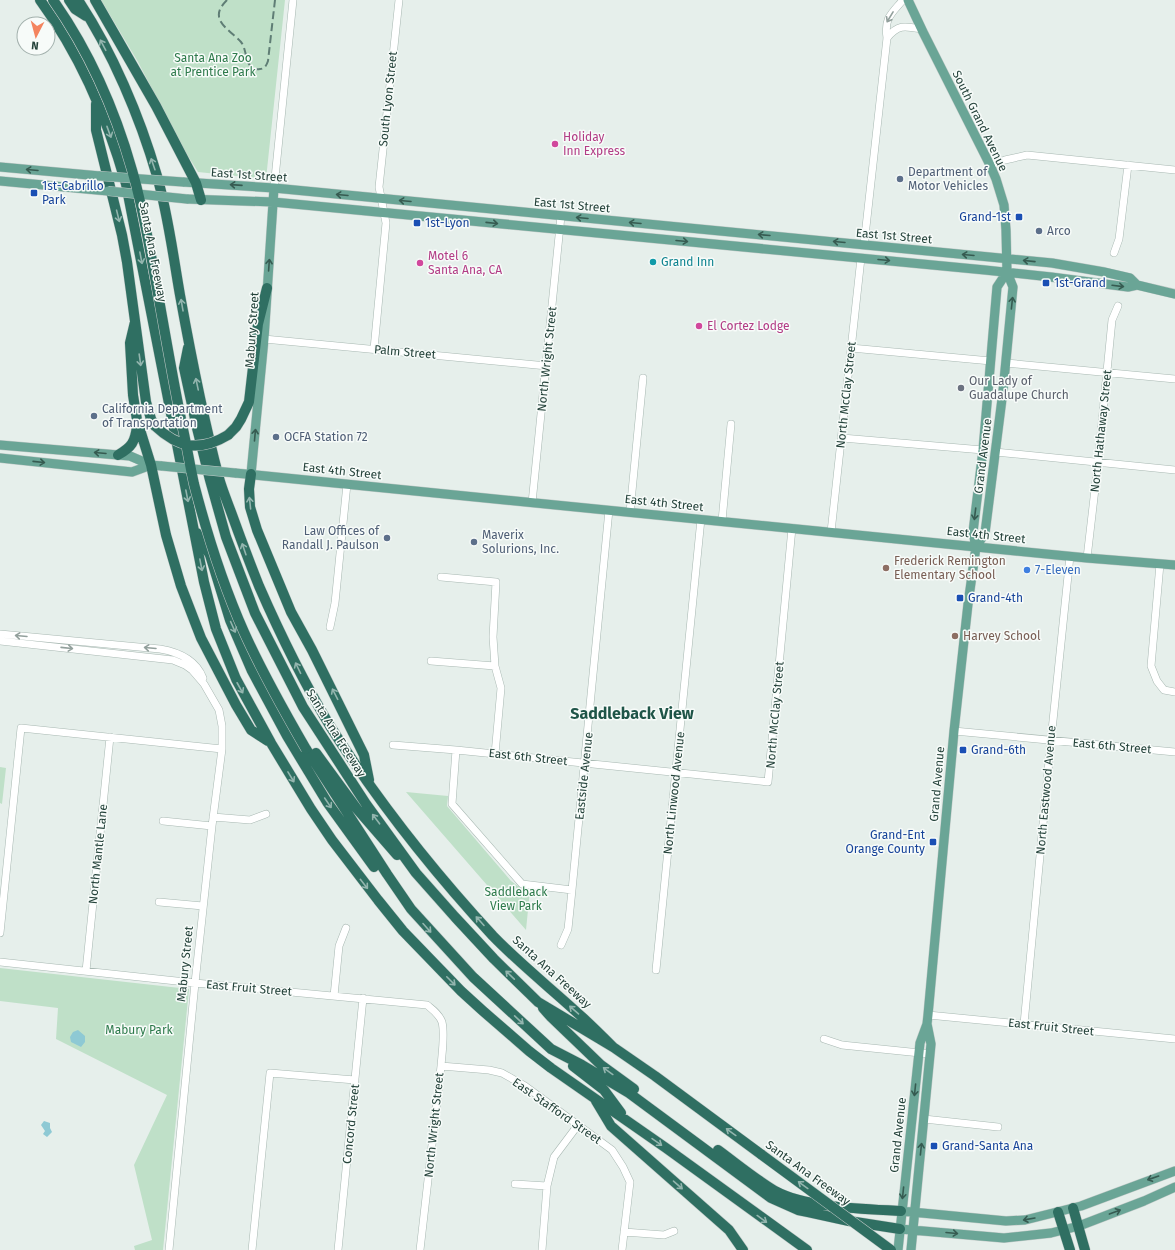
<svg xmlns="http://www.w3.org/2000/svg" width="1175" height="1250" viewBox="0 0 1175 1250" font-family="'Fira Sans',sans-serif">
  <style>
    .green { fill: #bfe0c8 }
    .water { fill: #8ec9d4 }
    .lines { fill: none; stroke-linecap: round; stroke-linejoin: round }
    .minor-casing { stroke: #a8b8b2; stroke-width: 8 }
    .major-casing { stroke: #c2cac8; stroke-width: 10 }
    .highway-casing { stroke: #c2cac8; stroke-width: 11 }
    .minor { stroke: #fff; stroke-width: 7 }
    .major { stroke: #6aa596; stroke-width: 9 }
    .highway { stroke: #2f6f62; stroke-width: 10 }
    .rail { stroke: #5f7d75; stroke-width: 2; stroke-dasharray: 8 4; stroke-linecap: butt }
    .major-bridge-casing { stroke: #c2cac8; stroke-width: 10; stroke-linecap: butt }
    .highway-bridge-casing { stroke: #c2cac8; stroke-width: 11; stroke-linecap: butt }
    .major-bridge { stroke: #6aa596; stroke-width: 9 }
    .highway-bridge { stroke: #2f6f62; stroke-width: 10 }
    .oneway { stroke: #92a09c }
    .oneway2 { stroke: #93b5ae }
    .oneway3 { stroke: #365b51 }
    .hotel-dot { fill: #d1479c; stroke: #f7fbf9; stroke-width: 1.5 }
    .service-dot { fill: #5c6f8a; stroke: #f7fbf9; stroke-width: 1.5 }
    .transit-dot { fill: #1a4fb4; stroke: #f7fbf9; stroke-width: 1.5 }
    .culture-dot { fill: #0f9aa8; stroke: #f7fbf9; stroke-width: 1.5 }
    .worship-dot { fill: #6b7280; stroke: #f7fbf9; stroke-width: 1.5 }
    .education-dot { fill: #8d6e63; stroke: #f7fbf9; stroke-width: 1.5 }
    .shop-dot { fill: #3f7fe0; stroke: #f7fbf9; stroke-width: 1.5 }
    .labels { text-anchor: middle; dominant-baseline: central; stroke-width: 3; stroke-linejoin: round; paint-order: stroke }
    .park-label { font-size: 12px; fill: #2d7a4b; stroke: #f7fbf9 }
    .street-label { font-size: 12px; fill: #24423a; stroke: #f7fbf9 }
    .hotel-label { font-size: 12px; fill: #b23c85; stroke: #f7fbf9; text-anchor: start }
    .service-label { font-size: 12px; fill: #4e5e75; stroke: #f7fbf9; text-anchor: start }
    .transit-label { font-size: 12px; fill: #164399; stroke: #f7fbf9; text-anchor: start }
    .culture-label { font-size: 12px; fill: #0d838f; stroke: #f7fbf9; text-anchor: start }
    .worship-label { font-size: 12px; fill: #5b616d; stroke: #f7fbf9; text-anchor: start }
    .education-label { font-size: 12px; fill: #785e54; stroke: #f7fbf9; text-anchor: start }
    .shop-label { font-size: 12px; fill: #366cbe; stroke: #f7fbf9; text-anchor: start }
    .district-label { font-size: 16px; font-weight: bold; fill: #1f5548; stroke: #f7fbf9 }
  </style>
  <rect width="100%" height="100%" fill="#e6efeb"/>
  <path class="green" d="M101 0H285L266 179 198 172 183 148 138 62Z
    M0 767 6 768 2 804 0 803Z
    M406 792 448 796 447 806 511 881 518 886 530 890 526 930Z
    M0 968 189 989 163 1250H135L134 1246 152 1240 134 1165 167 1095 56 1039 58 1008 0 1001Z"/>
  <path class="water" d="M78 1030 85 1036V1042L81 1047 71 1042 70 1037 73 1032Z
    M44 1121 50 1123V1128L52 1132 47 1137 43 1134 45 1131 41 1125Z"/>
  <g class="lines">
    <defs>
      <path id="minor" d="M887 38C898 24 905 26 921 29
        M990 165 1005 160 1027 155 1175 170
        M274 188 293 0
        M864 245 887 38C884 18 891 14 903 0
        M1114 253 1119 239 1128 165
        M264 339 547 366
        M851 348 991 361
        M374 349 386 223 379 187 399 0
        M1006 363 1175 379
        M842 438 983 450
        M995 452 1175 470
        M532 503 561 216
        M630 512 643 378
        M722 521 731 424
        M831 532 861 258
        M1087 558 1098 463 1112 320 1118 306
        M1160 564 1151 666 1157 681 1164 690 1175 692
        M441 577 496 582 493 637 495 666 501 688 495 754
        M330 627 335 603 347 484
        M0 634 160 649C178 652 196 660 203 678
        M0 641 173 660 185 665 192 670 204 684 219 710 222 726V749L212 826 195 983 169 1250
        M431 661 495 666
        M954 731 1175 752
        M393 745 456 750 768 782 792 528
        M456 750 452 804 522 884 572 890
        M213 817 250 820 266 814
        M163 821 212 826
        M159 902 203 906
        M0 933 21 728 222 749
        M561 945 568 929 572 890 609 510
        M0 962 195 983 427 1005C433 1010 439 1014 442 1022 445 1034 442 1053 441 1066L420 1250
        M656 970 701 519
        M86 971 110 737
        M334 996 339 946 346 928
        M928 1015 1175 1039
        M1024 1024 1051 740 1070 556
        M824 1039 842 1045 930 1054
        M441 1066 489 1070 502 1073 525 1086 612 1150 623 1167 630 1182 622 1250
        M924 1119 998 1127
        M515 1184 547 1186
        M624 1232 664 1235 674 1231
        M252 1250 270 1073 355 1080
        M338 1250 363 998
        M542 1250 547 1186 554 1157 578 1125"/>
      <path id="major" d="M908 0 923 32 990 165 996 179 1004 205 1006 230 1007 272 1013 287 1003 391 985 533 976 547
        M0 167 100 176
        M0 181 108 191
        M183 182 274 188 1052 263 1104 272 1130 278 1137 285
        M187 199 273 202 985 270 1051 277 1128 287 1137 285 1175 294
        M0 445 130 456 151 465 162 466
        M0 458 132 472 151 465
        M235 473 1087 558 1175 565
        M251 474 264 339 274 188
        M901 1211 1006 1221 1025 1220 1081 1206 1175 1171
        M900 1229 1004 1238 1051 1233 1079 1226 1144 1201 1175 1187
        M898 1250 920 1043 927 1024 928 1015 954 731 968 604 976 547 973 532 983 450 997 287 1007 272
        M911 1250 931 1044 927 1024"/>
      <path id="highway" d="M40 0C81 56 107 117 126 184L204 582 216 629 236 679 271 743 311 809 332 840 378 900 403 931 461 991 483 1011 529 1051 551 1068 666 1148 807 1250
        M69 0 75 9 86 16
        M78 0C112 51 140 117 157 176 168 214 173 255 180 295 191 356 203 418 219 478 222 489 227 501 231 512 240 537 249 561 259 586 280 634 303 681 330 726 377 800 433 871 493 936 521 965 553 990 582 1017 593 1027 603 1037 613 1047
        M95 0 156 106 196 183 201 200
        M96 104V130L122 235 127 262 146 402 151 419 155 426
        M135 322 130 343 133 395 137 420 151 465 166 535 181 586 201 638 236 705 251 730 268 741
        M188 348 184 368 197 428 210 480 226 537 242 579 255 613 303 707 366 804 416 873 455 917 494 959 538 1002 613 1047 655 1076 762 1155
        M228 435 236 427 241 419 249 402 258 324 267 288
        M118 455C132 447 135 442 137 426
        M251 474 249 489 250 507 257 530 291 612 312 650 364 755 369 780
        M197 533 210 555 230 620 252 671 287 736 327 802 374 867
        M306 749 387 874 411 909 473 977 551 1049 582 1065 629 1093 771 1198 798 1210 808 1212 849 1221 900 1229
        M316 753 357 809 397 855
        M543 1008 551 1017 601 1065 634 1089
        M573 1066 604 1090 621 1113
        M596 1101 611 1126 729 1230 743 1250
        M718 1150C737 1164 755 1179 775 1191 806 1208 866 1209 901 1211
        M1073 1208 1085 1250
        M1058 1212 1070 1250"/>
    </defs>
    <use href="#minor" class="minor-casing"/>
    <use href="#major" class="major-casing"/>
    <use href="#highway" class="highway-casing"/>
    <use href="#minor" class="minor"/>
    <use href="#major" class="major"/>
    <use href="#highway" class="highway"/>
    <path class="rail" d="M227 0C223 4 218 10 219 16 219 25 235 35 241 42 248 50 244 72 260 69 265 69 267 64 268 61L275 0"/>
    <defs>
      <path id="major-bridge" d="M100 176 183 182
        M108 191 187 199
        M162 466 235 473"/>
      <path id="highway-bridge" d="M53 0C89 51 115 110 132 170 143 207 149 245 156 283 165 332 173 381 183 429 187 447 190 466 194 484 207 534 223 585 244 632 262 672 284 711 306 749
        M155 426C178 448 200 452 228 435
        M762 1155 891 1250"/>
    </defs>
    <use href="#major-bridge" class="major-bridge-casing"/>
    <use href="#highway-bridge" class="highway-bridge-casing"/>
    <use href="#major-bridge" class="major-bridge"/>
    <use href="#highway-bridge" class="highway-bridge"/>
  </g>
  <defs><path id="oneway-shaft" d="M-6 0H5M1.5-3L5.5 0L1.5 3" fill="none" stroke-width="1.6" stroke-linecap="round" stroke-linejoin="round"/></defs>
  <g class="oneway">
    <use href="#oneway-shaft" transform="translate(890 17) rotate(121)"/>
    <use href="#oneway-shaft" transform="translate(21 636) rotate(-175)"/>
    <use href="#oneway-shaft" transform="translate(67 648) rotate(6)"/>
    <use href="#oneway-shaft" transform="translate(150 648) rotate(-175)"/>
  </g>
  <g class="oneway2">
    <use href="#oneway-shaft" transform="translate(103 45) rotate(-118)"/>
    <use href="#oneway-shaft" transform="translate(109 132) rotate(70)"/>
    <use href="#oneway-shaft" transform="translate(153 164) rotate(-109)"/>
    <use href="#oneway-shaft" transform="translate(118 216) rotate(76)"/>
    <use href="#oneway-shaft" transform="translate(141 258) rotate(79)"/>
    <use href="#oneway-shaft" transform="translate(182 305) rotate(-100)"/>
    <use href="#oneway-shaft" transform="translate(140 360) rotate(82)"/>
    <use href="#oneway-shaft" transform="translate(197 384) rotate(-102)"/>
    <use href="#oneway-shaft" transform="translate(187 496) rotate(79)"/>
    <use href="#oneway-shaft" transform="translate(250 503) rotate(-96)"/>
    <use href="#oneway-shaft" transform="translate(244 549) rotate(-109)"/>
    <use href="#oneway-shaft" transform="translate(201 565) rotate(79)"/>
    <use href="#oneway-shaft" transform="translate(233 627) rotate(66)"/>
    <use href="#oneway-shaft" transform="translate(298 668) rotate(-116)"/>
    <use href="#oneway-shaft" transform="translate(240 688) rotate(61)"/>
    <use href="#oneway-shaft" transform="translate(335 694) rotate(-117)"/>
    <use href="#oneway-shaft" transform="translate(291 777) rotate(59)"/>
    <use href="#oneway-shaft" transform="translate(328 803) rotate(56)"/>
    <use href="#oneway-shaft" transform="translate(376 819) rotate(-127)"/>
    <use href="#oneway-shaft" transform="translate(364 884) rotate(52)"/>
    <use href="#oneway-shaft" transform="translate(480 921) rotate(-132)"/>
    <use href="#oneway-shaft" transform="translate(427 928) rotate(48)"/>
    <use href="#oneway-shaft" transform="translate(510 975) rotate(-136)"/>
    <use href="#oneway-shaft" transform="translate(451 981) rotate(45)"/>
    <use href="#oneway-shaft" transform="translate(574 1010) rotate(-139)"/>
    <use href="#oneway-shaft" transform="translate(519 1020) rotate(43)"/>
    <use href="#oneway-shaft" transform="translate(608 1071) rotate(-144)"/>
    <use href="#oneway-shaft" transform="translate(731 1132) rotate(-144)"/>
    <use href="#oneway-shaft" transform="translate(657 1142) rotate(35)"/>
    <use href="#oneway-shaft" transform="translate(678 1185) rotate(41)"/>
    <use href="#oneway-shaft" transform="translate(803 1185) rotate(-144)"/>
    <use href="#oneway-shaft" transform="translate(762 1219) rotate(36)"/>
  </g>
  <g class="oneway3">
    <use href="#oneway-shaft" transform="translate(32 170) rotate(-175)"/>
    <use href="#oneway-shaft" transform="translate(236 185) rotate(-176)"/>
    <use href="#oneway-shaft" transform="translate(342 195) rotate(-175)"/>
    <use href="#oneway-shaft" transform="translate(405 201) rotate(-175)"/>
    <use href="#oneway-shaft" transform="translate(582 218) rotate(-175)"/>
    <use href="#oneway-shaft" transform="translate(492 223) rotate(6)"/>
    <use href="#oneway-shaft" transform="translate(635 223) rotate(-175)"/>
    <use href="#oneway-shaft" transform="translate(764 235) rotate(-175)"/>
    <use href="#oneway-shaft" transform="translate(682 241) rotate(5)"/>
    <use href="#oneway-shaft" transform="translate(839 242) rotate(-175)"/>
    <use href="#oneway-shaft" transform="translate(968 255) rotate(-175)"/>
    <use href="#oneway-shaft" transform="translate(884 260) rotate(5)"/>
    <use href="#oneway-shaft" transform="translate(1029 261) rotate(-174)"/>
    <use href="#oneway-shaft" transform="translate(269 265) rotate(-86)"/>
    <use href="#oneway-shaft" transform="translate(1118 286) rotate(7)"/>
    <use href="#oneway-shaft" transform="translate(1012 303) rotate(-84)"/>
    <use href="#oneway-shaft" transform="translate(255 435) rotate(-85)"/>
    <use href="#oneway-shaft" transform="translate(100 453) rotate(-175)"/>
    <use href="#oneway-shaft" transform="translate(39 462) rotate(6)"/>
    <use href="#oneway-shaft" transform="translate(975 514) rotate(97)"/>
    <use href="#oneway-shaft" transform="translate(915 1090) rotate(96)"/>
    <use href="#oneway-shaft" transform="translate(921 1149) rotate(-84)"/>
    <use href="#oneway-shaft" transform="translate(1153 1178) rotate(161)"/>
    <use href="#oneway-shaft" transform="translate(903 1193) rotate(96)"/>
    <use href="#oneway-shaft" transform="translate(1115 1212) rotate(-20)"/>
    <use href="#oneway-shaft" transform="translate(1029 1219) rotate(170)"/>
    <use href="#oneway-shaft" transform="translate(952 1233) rotate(5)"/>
  </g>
  <g class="hotel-dot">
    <circle cx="555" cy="144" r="4"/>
    <circle cx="420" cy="263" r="4"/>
    <circle cx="699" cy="326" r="4"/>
  </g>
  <g class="service-dot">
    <circle cx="900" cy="179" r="4"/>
    <circle cx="1039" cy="231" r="4"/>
    <circle cx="94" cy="416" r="4"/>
    <circle cx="276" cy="437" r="4"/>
    <circle cx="387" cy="538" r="4"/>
    <circle cx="474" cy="542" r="4"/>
  </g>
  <g class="transit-dot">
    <rect x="30" y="189" width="8" height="8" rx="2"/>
    <rect x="1015" y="213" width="8" height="8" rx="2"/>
    <rect x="413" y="219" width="8" height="8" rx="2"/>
    <rect x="1042" y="279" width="8" height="8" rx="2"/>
    <rect x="956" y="594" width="8" height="8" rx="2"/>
    <rect x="959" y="746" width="8" height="8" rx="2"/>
    <rect x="929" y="838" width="8" height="8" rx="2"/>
    <rect x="930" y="1142" width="8" height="8" rx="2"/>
  </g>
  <circle class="culture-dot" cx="653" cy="262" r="4"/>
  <circle class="worship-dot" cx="961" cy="388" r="4"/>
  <g class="education-dot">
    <circle cx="886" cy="568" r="4"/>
    <circle cx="955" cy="636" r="4"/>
  </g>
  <circle class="shop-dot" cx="1027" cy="570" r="4"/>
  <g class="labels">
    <g class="park-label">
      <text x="213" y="58">Santa Ana Zoo<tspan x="213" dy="14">at Prentice Park</tspan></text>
      <text x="516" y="892">Saddleback<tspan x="516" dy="14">View Park</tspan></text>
      <text x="139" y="1030">Mabury Park</text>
    </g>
    <g class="street-label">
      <text transform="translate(388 99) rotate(-84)">South Lyon Street</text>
      <text transform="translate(980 121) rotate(64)">South Grand Avenue</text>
      <text transform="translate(249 175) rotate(4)">East 1st Street</text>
      <text transform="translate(572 205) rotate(5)">East 1st Street</text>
      <text transform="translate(894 236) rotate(5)">East 1st Street</text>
      <text transform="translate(153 252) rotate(79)">Santa Ana Freeway</text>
      <text transform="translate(252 330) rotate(-86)">Mabury Street</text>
      <text transform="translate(405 352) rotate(5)">Palm Street</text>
      <text transform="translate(547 359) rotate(-84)">North Wright Street</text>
      <text transform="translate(846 395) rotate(-84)">North McClay Street</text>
      <text transform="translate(1101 431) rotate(-84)">North Hathaway Street</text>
      <text transform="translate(983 456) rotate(-83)">Grand Avenue</text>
      <text transform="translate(342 471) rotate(6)">East 4th Street</text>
      <text transform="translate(664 503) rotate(6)">East 4th Street</text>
      <text transform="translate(986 535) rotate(6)">East 4th Street</text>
      <text transform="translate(775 715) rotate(-85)">North McClay Street</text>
      <text transform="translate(336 733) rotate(58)">Santa Ana Freeway</text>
      <text transform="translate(1112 746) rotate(5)">East 6th Street</text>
      <text transform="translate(528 757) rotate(6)">East 6th Street</text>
      <text transform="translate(584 776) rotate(-84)">Eastside Avenue</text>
      <text transform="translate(937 784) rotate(-85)">Grand Avenue</text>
      <text transform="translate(1046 790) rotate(-85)">North Eastwood Avenue</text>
      <text transform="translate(674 793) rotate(-84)">North Linwood Avenue</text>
      <text transform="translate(98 854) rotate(-84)">North Mantle Lane</text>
      <text transform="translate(185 964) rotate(-84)">Mabury Street</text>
      <text transform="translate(552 972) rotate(42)">Santa Ana Freeway</text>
      <text transform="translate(249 988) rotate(5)">East Fruit Street</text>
      <text transform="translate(1051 1027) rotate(6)">East Fruit Street</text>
      <text transform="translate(557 1111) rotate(35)">East Stafford Street</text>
      <text transform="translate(351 1124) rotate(-84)">Concord Street</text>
      <text transform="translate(434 1125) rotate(-84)">North Wright Street</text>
      <text transform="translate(898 1135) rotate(-84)">Grand Avenue</text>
      <text transform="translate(808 1173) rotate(36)">Santa Ana Freeway</text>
    </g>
    <g class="hotel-label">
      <text x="563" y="137">Holiday<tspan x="563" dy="14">Inn Express</tspan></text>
      <text x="428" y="256">Motel 6<tspan x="428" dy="14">Santa Ana, CA</tspan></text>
      <text x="707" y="326">El Cortez Lodge</text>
    </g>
    <g class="service-label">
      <text x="908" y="172">Department of<tspan x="908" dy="14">Motor Vehicles</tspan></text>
      <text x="1047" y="231">Arco</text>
      <text x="102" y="409">California Department<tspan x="102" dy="14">of Transportation</tspan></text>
      <text x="284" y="437">OCFA Station 72</text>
      <text x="379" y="531" text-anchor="end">Law Offices of<tspan x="379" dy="14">Randall J. Paulson</tspan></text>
      <text x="482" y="535">Maverix<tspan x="482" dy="14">Solurions, Inc.</tspan></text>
    </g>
    <g class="transit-label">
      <text x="42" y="186">1st-Cabrillo<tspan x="42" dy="14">Park</tspan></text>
      <text x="1011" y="217" text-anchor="end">Grand-1st</text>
      <text x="425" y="223">1st-Lyon</text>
      <text x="1054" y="283">1st-Grand</text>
      <text x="968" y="598">Grand-4th</text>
      <text x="971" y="750">Grand-6th</text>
      <text x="925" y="835" text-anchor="end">Grand-Ent<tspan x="925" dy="14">Orange County</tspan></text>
      <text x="942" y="1146">Grand-Santa Ana</text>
    </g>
    <g class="culture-label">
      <text x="661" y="262">Grand Inn</text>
    </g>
    <g class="worship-label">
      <text x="969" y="381">Our Lady of<tspan x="969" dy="14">Guadalupe Church</tspan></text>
    </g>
    <g class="education-label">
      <text x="894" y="561">Frederick Remington<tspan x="894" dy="14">Elementary School</tspan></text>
      <text x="963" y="636">Harvey School</text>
    </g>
    <g class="shop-label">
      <text x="1035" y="570">7-Eleven</text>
    </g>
    <g class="district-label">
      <text x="632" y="713">Saddleback View</text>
    </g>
  </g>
  <g transform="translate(36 36) rotate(186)"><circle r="19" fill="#f7fbf9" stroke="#a3b1ad"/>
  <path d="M0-3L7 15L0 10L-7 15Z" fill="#f4845f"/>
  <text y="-6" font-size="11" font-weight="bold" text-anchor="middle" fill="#24423a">N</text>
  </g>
</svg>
